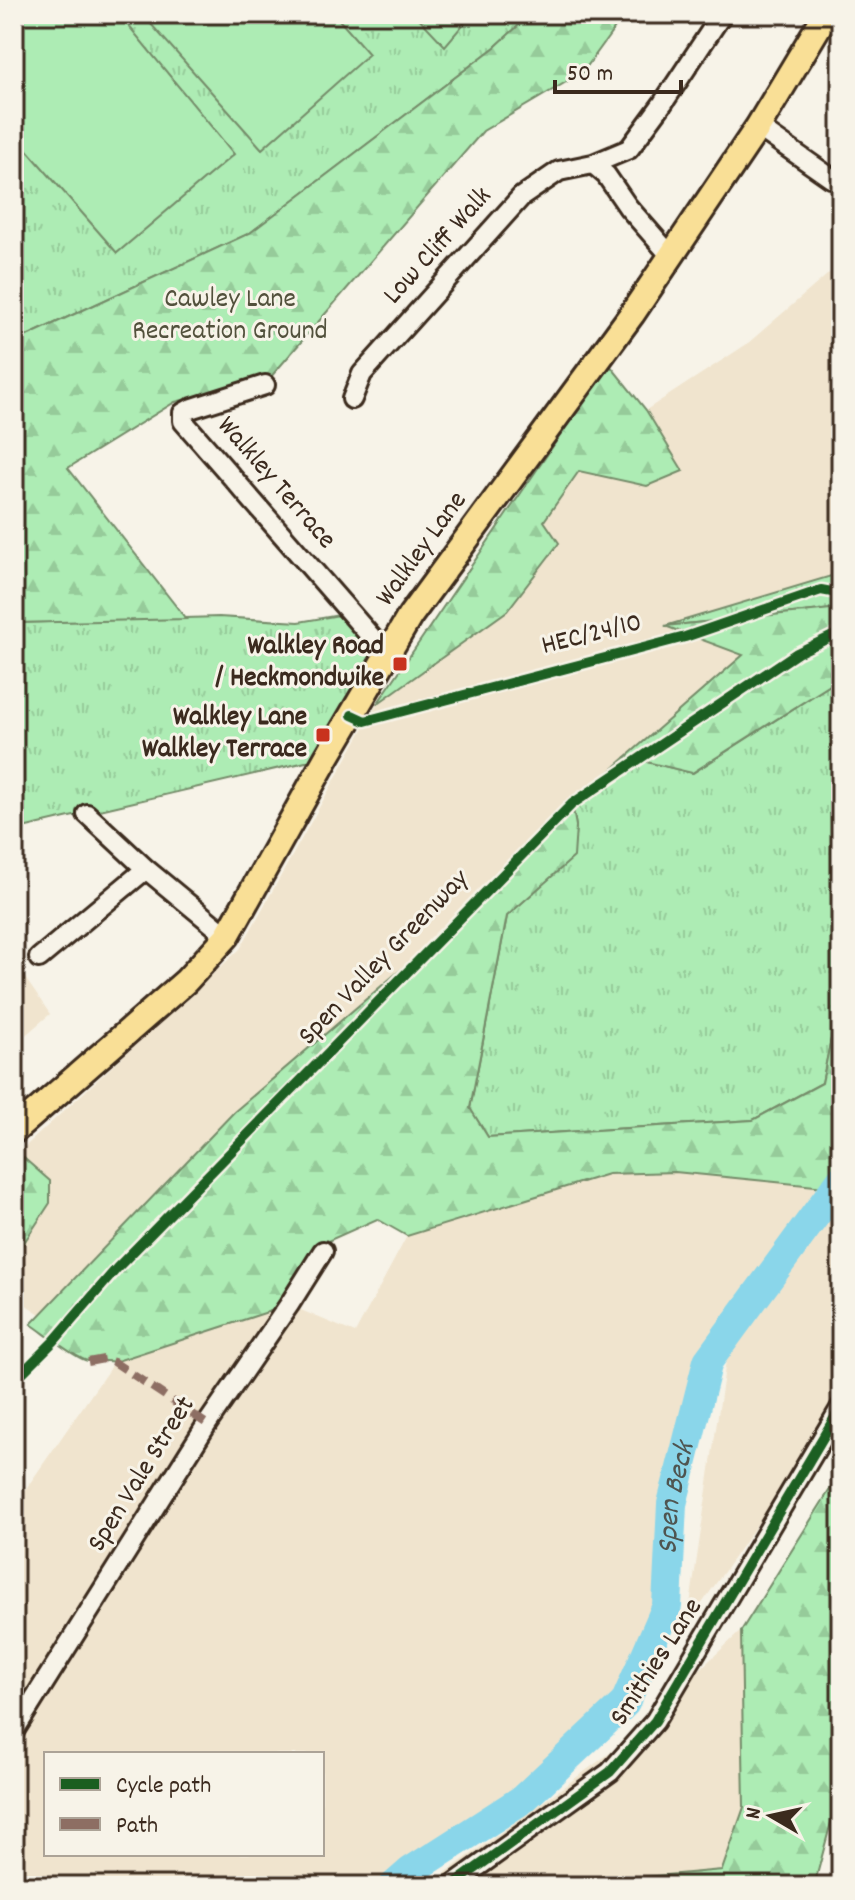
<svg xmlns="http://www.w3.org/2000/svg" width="855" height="1900" viewBox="0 0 855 1900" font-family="Dekko,sans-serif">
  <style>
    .built { fill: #f0e4ce; fill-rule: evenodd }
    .grass { fill: url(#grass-tufts); stroke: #748b69; stroke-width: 2 }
    .forest { fill: url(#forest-firs); stroke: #748b69; stroke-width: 2 }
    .pitch { fill: #adecb4; stroke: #748b69; stroke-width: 2 }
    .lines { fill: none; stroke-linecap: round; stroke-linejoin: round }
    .river { stroke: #8ad6ea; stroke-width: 30 }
    .minor-casing { stroke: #3b2a1e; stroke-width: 24 }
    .major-casing { stroke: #3b2a1e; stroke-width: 30 }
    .minor { stroke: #f7f3e8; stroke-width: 18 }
    .major { stroke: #f9df96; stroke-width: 24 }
    .quiet { stroke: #8d6e63; stroke-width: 8; stroke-dasharray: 16 8; stroke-linecap: butt }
    .cycleway-casing { stroke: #f7f3e8; stroke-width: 15 }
    .cycleway { stroke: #1b5e20; stroke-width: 10 }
    .poi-dot { fill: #c8321e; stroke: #f7f3e8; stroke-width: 3 }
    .labels { text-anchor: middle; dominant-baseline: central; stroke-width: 6; stroke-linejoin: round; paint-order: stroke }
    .street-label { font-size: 28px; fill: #3b2a1e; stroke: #f7f3e8 }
    .park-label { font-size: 28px; fill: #52513c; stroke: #f7f3e8 }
    .poi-label { font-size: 28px; font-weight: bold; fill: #3b2a1e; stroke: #f7f3e8; text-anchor: end }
    .water-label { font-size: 30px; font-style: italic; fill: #4f5551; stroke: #f7f3e8 }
  </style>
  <defs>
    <pattern id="grass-tufts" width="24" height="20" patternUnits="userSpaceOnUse" patternTransform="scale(2)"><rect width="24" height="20" fill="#adecb4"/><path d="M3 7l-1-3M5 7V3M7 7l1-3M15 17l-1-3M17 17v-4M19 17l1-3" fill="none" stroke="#96cb9a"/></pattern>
    <pattern id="forest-firs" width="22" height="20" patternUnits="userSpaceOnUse" patternTransform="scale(2)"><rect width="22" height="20" fill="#adecb4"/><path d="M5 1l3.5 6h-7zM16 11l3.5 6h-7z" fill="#96cb9a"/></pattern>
  </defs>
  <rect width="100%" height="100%" fill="#f7f3e8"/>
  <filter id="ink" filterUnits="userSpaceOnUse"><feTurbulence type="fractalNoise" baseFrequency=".0125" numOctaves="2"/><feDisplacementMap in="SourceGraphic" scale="16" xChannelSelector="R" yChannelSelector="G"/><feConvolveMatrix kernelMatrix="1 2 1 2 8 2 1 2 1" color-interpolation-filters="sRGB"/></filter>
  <g filter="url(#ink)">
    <path class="built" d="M841 263V573L667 626 743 655 572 804 447 930 234 1112 40 1314 14 1297V1258L50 1202V1181L18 1153 240 949 377 704 507 611 543 521 579 471 647 486 682 471 646 410 747 344Z
      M14 962 50 1014 14 1045Z
      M675 1172 825 1187 795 1242 708 1361 672 1504 667 1606 625 1703 523 1799 411 1871 394 1886H14V1506L114 1362 289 1305 355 1333 407 1236 608 1174ZM46 1754H322V1854H46Z
      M841 1200V1404L687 1625 727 1354Z
      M741 1631 744 1808 722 1870 645 1877 639 1886H427L610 1753Z"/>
    <path class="grass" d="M14 14H531L495 47 250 233 14 342Z
      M841 573V608L665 626Z
      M351 613 387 655 327 757 14 830V623L219 617 299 622Z
      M841 678V1002L837 1009 822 1083 753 1120 488 1137 470 1109 507 916 573 857 576 826 572 804 626 757 693 773Z"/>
    <path class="forest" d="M531 14H625L583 72 483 131 269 379 175 402 68 468 186 619 14 623V342L250 233 495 47Z
      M609 364 646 410 683 471 647 486 579 471 544 521 559 543 507 611 377 704Z
      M841 608V678L692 773 626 757 743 655 665 626Z
      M572 804 576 826 574 857 507 916 470 1108 488 1137 753 1120 822 1083 837 1009 841 1002V1166L825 1187 675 1172 608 1174 407 1236 377 1219 312 1248 277 1309 114 1362C104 1359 97 1363 88 1361 76 1359 43 1332 31 1324L234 1112 447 930Z
      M18 1153 50 1181V1203L14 1258V1156Z
      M841 1472V1785L814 1886H639L645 1877 722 1870 744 1807 741 1631Z"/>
    <path class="pitch" d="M14 14H119L234 154 117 253 14 135Z
      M142 14H334L369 54 262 149Z
      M415 14H472L445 46Z"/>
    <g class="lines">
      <path class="river" id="s1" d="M394 1886 411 1871 523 1799 625 1703 667 1606 672 1504 708 1361 841 1180"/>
      <defs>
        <path id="minor" d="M758 127 831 178
          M593 164 606 175 628 207 670 255
          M265 385 190 409 183 413V421L387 655
          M352 399 362 374 521 197 559 171 593 164 629 149 663 103 722 14
          M87 814 146 869 227 936
          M39 958 146 869
          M14 1731 207 1424 289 1305 323 1251
          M451 1886 610 1772 655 1721 841 1407"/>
        <path id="major" d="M14 1131 186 981 227 936 327 757 410 616 632 314 758 127 826 14"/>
      </defs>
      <use href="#minor" class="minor-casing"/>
      <use href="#major" class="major-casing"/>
      <use href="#minor" class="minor"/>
      <use href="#major" class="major"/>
      <path class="quiet" d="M88 1362 104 1359 114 1362 207 1424"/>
      <defs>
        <path id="cycleway" d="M352 715 365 721 685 637 821 590 832 592 841 597
          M14 1381 54 1341 117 1268 572 804 797 653 841 632
          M451 1886 610 1772 655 1721 841 1407"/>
      </defs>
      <use href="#cycleway" class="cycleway-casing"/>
      <use href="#cycleway" class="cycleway"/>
    </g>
  </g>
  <g class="poi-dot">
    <rect x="392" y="656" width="16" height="16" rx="4"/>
    <rect x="315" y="727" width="16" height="16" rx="4"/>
  </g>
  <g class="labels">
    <g class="street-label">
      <text transform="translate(439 247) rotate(-48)">Low Cliff Walk</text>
      <text transform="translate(275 484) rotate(49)">Walkley Terrace</text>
      <text transform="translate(423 550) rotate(-54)">Walkley Lane</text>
      <text transform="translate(592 636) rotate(-14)">HEC/24/10</text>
      <text transform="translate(385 959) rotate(-46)">Spen Valley Greenway</text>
      <text transform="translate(143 1475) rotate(-58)">Spen Vale Street</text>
      <text transform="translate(658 1663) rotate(-57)">Smithies Lane</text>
    </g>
    <g class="park-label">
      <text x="230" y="301">Cawley Lane<tspan x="230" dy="32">Recreation Ground</tspan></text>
    </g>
    <g class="poi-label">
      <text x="384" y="648">Walkley Road<tspan x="384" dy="32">/ Heckmondwike</tspan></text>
      <text x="307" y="719">Walkley Lane<tspan x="307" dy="32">Walkley Terrace</tspan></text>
    </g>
    <g class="water-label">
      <text stroke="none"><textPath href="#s1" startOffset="510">Spen Beck</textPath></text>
    </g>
  </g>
  <rect width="855" height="1900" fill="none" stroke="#f7f3e8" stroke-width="48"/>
  <rect x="24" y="24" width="807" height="1852" fill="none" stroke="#3b2a1e" stroke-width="3" filter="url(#ink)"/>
  <rect x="44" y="1752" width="280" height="104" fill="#f7f3e8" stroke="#aca397" stroke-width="2"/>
  <rect x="60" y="1778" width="40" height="12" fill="#1b5e20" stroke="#aca397" stroke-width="2"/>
  <text x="116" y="1792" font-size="24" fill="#3b2a1e">Cycle path</text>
  <rect x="60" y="1818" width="40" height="12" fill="#8d6e63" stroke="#aca397" stroke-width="2"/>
  <text x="116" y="1832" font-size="24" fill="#3b2a1e">Path</text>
  <g transform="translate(771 1816) rotate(279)" stroke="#f7f3e8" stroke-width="6" paint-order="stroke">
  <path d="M0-6L14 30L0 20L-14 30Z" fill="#3b2a1e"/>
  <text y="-12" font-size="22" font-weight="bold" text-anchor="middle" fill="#3b2a1e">N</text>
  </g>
  <path d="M555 80v12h126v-12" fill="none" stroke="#3b2a1e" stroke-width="4"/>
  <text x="567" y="80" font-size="24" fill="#3b2a1e" stroke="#f7f3e8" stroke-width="6" paint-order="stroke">50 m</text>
</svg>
